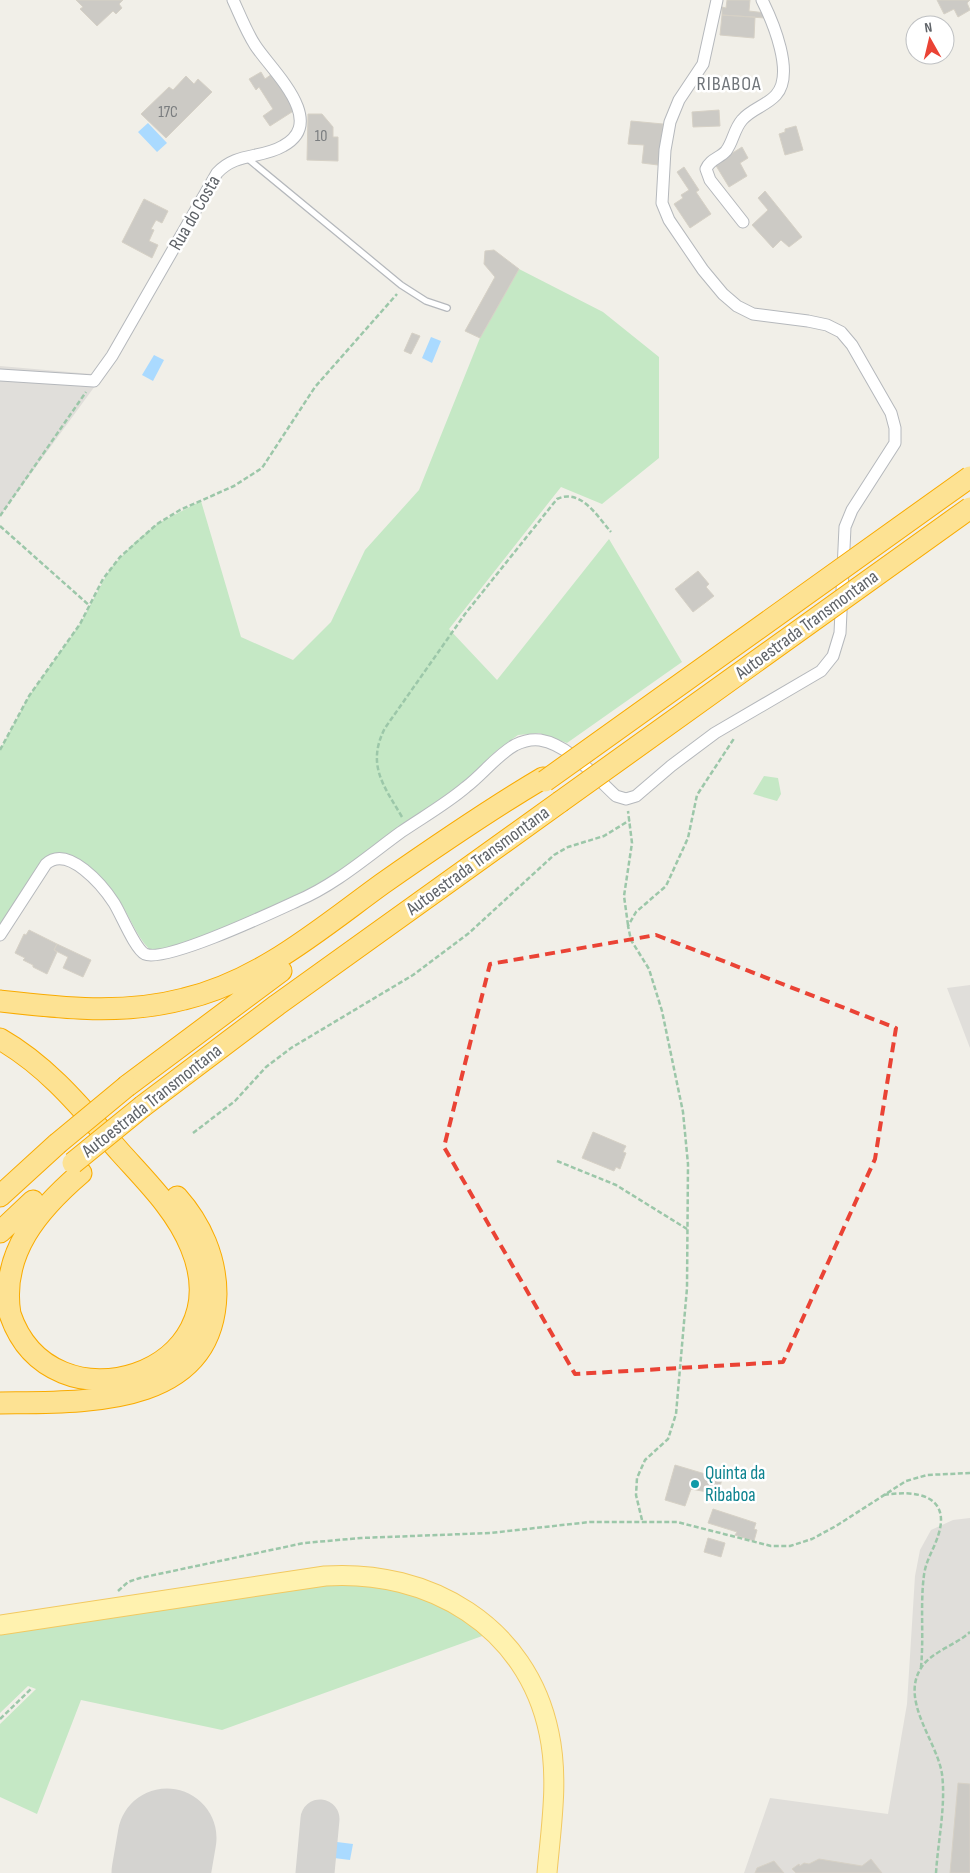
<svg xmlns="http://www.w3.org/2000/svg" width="970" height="1873" viewBox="0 0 970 1873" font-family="'Sofia Sans Condensed',sans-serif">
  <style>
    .industrial { fill: #e0deda }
    .green { fill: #c5e8c5 }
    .water { fill: #aadaff }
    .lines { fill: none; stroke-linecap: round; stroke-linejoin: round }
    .taxiway { stroke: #d4d3d0; stroke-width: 39 }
    .runway { stroke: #d4d3d0; stroke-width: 99 }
    .building { fill: #cccac5; stroke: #d6d1c6 }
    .service-casing { stroke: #b5b8bc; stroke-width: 8 }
    .minor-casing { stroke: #b5b8bc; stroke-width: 13 }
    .primary-casing { stroke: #f2c960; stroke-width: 21 }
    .motorway-casing { stroke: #f9ab00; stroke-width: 23 }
    .path { stroke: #9cc7a9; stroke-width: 2.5; stroke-dasharray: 5 2.5; stroke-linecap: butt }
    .service { stroke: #fff; stroke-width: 5.5 }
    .minor { stroke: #fff; stroke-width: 11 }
    .primary { stroke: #fff2af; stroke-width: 19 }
    .motorway { stroke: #fde293; stroke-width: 21 }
    .motorway-bridge-casing { stroke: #f9ab00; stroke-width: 23; stroke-linecap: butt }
    .motorway-bridge { stroke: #fde293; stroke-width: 21 }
    .marked { fill: none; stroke: #ea4335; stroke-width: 4; stroke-dasharray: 10 6; stroke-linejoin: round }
    .culture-dot { fill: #0f9aa8; stroke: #fff; stroke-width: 2 }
    .labels { text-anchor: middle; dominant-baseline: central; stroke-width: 5; stroke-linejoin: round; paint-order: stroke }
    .number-label { font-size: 16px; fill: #7a7d7f }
    .street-label { font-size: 19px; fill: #5f6368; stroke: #fff }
    .culture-label { font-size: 19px; fill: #0d838f; stroke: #fff; text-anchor: start }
    .neighbourhood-label { font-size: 20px; letter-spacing: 1px; fill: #70757a; stroke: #fff }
  </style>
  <rect width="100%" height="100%" fill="#f1efe8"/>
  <path class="industrial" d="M0 366 103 375 0 516Z
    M970 985V1048L947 988Z
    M970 1518V1873H744L770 1798 888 1814 907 1704 915 1576 920 1550 931 1530 953 1520Z"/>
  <path class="green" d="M519 269 603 312 659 357V458L602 504 561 487 449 629 497 680 609 539 682 662 567 743 539 733 518 735 496 751 469 778 333 877 296 897 193 942 161 950 149 949C135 934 129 914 117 897 101 875 71 840 43 859L0 927V750L29 696 80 624 110 569 135 542 157 524 201 501 241 637 293 660 331 622 365 550 419 490 480 338Z
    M764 776 778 778 781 794 777 801 753 794Z
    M346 1582 408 1592 451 1611 485 1635 222 1730 81 1700 37 1814 0 1797V1724L36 1689 28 1686 0 1713V1632Z"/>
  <path class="water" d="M148 123 167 143 157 152 138 132Z
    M431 337 441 341 432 363 422 358Z
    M154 355 164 360 153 381 142 375Z
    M337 1842 353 1844 350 1860 334 1858Z"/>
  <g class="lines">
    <path class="taxiway" d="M315 1873 320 1819"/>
    <path class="runway" d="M161 1873 167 1838"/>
  </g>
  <path class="building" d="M76 0H123L119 4 122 8 116 14 113 11 97 26 80 9 83 7Z
    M727 0H750L749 11 766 13 765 18 722 15V7L726 8Z
    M937 0H970L967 3 970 10 958 17 954 9 944 14Z
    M722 15 755 17 754 38 720 35Z
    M261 72 265 79 272 74 295 110 270 126 263 116 273 109 259 87 256 90 249 79Z
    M186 76 194 84 198 79 212 92 166 138 141 114 169 87 173 90Z
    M719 110 720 126 693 127 692 112Z
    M308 114H322L333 127V137H338V161L307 160Z
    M631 121 663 124 658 165 642 163 644 145 628 144Z
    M796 126 803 150 785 155 779 134 785 132V129Z
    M742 147 748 158 740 163 747 176 729 187 715 164Z
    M684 167 699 190 696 192 711 214 690 228 674 204 683 198 681 195 689 190 677 172Z
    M765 191 802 237 789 247 781 240 773 248 752 225 768 210 758 198Z
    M144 199 168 211 162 223 156 220 151 229 154 230 149 241 158 245 152 258 122 242Z
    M494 250 519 269 480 338 465 331 495 277 484 264 485 251Z
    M412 333 420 336 411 354 404 351Z
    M698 571 709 584 706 587 714 596 693 612 675 589Z
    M29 930 57 944 54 950 57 952 47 974 33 967V965L23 960 25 958 15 953 24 934 26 935Z
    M57 944 91 960 83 977 63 968 68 957 54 950Z
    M593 1132 626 1146 623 1152 626 1153 620 1169 616 1167 614 1171 582 1158Z
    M675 1465 722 1479 718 1494 691 1489 685 1506 665 1500Z
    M713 1509 756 1523 754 1529 757 1530 754 1541 735 1535 737 1532 708 1523Z
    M708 1538 725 1543 721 1557 704 1552Z
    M958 1783 970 1784V1873H950Z
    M819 1859 862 1866 871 1859 882 1873H796L792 1869 799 1864 800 1866 804 1863 809 1864Z
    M774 1861 784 1873H755L757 1868Z"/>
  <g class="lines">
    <defs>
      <path id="service" d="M247 158 401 285 426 301 447 308"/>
      <path id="minor" d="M743 222 710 180 706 169C710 159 720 158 726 151 733 142 734 129 742 120 751 109 766 106 776 95 795 74 773 22 762 0
        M0 375 94 381 112 356 217 173C236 152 261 159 283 146 329 121 270 69 255 45 246 31 240 15 233 0
        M0 935 46 864C68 844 103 886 114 903 121 914 135 949 145 954 165 963 273 912 297 901 335 885 368 856 401 832 423 817 446 804 466 787 483 774 497 755 515 745 523 741 532 739 540 740 570 745 595 777 616 796L626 799 636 796 671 766 715 733 821 671 833 656 840 633 845 527 852 510 895 443V428L891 413 852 345 841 332 827 325 808 321 753 314 737 306 723 294 703 270 669 220 662 203 665 150 670 122 679 100 703 64 717 0"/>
      <path id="primary" d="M0 1625 325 1576C429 1569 527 1626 549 1733 559 1779 551 1827 547 1873"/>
      <path id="motorway" d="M0 1001C62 1008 123 1015 184 999 260 981 320 929 382 884 435 847 487 811 543 778
        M0 1039C49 1067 83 1110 120 1152 146 1181 176 1210 191 1247 244 1375 51 1435 10 1314 0 1253 39 1209 81 1173
        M127 1086 281 971
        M143 1106 277 1005 560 802
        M0 1196 57 1144
        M0 1232 33 1201
        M0 1403C81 1402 213 1409 216 1294 216 1258 201 1224 177 1197"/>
    </defs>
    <use href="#service" class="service-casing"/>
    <use href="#minor" class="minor-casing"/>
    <use href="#primary" class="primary-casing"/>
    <use href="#motorway" class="motorway-casing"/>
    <path class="path" d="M0 516 86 392
      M0 526 90 606
      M0 750 29 696 80 624 103 579 120 557 157 524 180 510 234 486 262 468 315 387 397 294
      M402 817C384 786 366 765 385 728L465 614 557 499C581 488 597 516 611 532
      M628 925 624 896 632 843 628 811
      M193 1133 235 1101 266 1067 291 1048 413 975 469 933 554 855 568 847 604 836 630 820
      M557 1161 616 1185 687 1229
      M884 1495C914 1490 952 1494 938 1536 934 1549 926 1560 924 1575 920 1605 924 1636 921 1667
      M642 1520 636 1495 637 1478 645 1460 668 1439 676 1414 687 1288 688 1164 683 1112 662 1011 649 969 631 940 628 926 636 912 666 886 688 838 697 795 735 737
      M118 1591 128 1582 140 1578 304 1543 361 1538 490 1533 590 1522H677L771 1546H790L812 1539 836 1526 906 1481 927 1475 970 1473
      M0 1719 32 1688
      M936 1873C938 1841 946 1805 942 1774 937 1741 900 1701 921 1668 931 1652 956 1645 970 1632"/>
    <use href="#service" class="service"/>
    <use href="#minor" class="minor"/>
    <use href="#primary" class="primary"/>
    <use href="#motorway" class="motorway"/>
    <defs>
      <path id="motorway-bridge" d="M545 781 970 477
        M560 802 970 508
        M57 1144 127 1086
        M73 1163 143 1106"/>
    </defs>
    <use href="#motorway-bridge" class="motorway-bridge-casing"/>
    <use href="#motorway-bridge" class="motorway-bridge"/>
  </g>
  <path class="marked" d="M656 935 896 1028 875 1159 783 1362 575 1374 444 1147 490 964Z"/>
  <circle class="culture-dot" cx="695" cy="1484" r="5"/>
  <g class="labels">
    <g class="number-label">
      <text x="168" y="112">17C</text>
      <text x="321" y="136">10</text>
    </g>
    <g class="street-label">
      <text transform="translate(195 213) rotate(-60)">Rua do Costa</text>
      <text transform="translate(807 625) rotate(-36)">Autoestrada Transmontana</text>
      <text transform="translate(478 861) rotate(-36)">Autoestrada Transmontana</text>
      <text transform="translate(152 1101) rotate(-38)">Autoestrada Transmontana</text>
    </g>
    <g class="culture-label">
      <text x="705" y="1473">Quinta da<tspan x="705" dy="22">Ribaboa</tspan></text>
    </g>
    <g class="neighbourhood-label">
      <text x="729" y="84">RIBABOA</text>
    </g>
  </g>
  <g transform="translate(930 40) rotate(352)"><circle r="24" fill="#ffffff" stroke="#bfc1c3"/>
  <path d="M0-4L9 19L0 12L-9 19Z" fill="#ea4335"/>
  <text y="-8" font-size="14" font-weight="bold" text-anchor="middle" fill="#5f6368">N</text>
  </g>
</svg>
